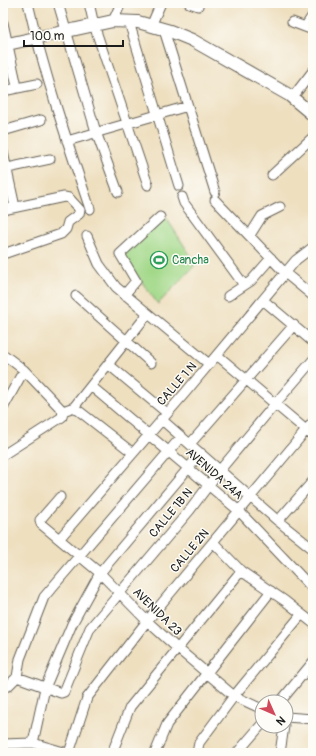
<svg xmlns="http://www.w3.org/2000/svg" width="316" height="756" viewBox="0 0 316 756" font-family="Pangolin,sans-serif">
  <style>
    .green { fill: #a2d888; stroke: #5f7a52 }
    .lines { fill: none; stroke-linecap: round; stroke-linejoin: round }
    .minor-casing { stroke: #666055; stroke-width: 11 }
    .major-casing { stroke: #666055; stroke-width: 14 }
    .minor { stroke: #fff; stroke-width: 9 }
    .major { stroke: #fff; stroke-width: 12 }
    .labels { text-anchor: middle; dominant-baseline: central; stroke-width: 3; stroke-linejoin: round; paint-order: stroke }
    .leisure-label { font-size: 12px; fill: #27864d; stroke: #fdfcf7; text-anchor: start }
    .street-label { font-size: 12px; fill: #1c1c1c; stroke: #fdfcf7 }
  </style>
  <rect width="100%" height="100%" fill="#fdfcf7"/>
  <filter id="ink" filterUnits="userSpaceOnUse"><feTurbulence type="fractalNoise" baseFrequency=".025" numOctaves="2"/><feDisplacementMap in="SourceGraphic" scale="8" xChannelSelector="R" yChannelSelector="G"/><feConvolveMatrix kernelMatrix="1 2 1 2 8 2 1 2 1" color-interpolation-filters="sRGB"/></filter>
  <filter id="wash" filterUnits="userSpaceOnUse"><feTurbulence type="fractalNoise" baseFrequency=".012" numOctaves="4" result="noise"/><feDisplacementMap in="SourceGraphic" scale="16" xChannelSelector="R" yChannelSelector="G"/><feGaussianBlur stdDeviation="0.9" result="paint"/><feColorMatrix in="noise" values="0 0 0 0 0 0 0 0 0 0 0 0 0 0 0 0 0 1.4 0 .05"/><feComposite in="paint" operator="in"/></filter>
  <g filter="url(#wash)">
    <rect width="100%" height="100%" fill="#eedfbf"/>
    <path class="green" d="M165 216 196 264 158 304 122 255Z"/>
  </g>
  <g filter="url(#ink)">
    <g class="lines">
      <defs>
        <path id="minor" d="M28 3C44 73 67 141 90 209
          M58 3 96 132 118 192
          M89 3 94 25 148 185
          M189 3 198 6
          M113 21 121 3
          M129 22 179 186
          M292 22 313 30
          M3 23 16 82
          M151 26 161 3
          M305 27 313 15
          M164 30 215 192
          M3 91 37 84
          M292 98 313 71
          M3 131 41 120
          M67 141 188 106
          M3 152 15 207
          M3 169 50 159
          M272 175 313 137
          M182 197 184 203 244 285
          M215 200 285 273 313 296
          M3 210 64 197 69 198 80 210 79 214 68 222 66 229 61 234 6 253
          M250 235 262 216 280 207
          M87 236 99 264 116 287 209 364
          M124 295 136 281 120 254 160 217
          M76 296 151 363
          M228 296 251 281 271 258
          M263 300 313 342
          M3 354 24 370 63 411
          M217 355 313 436
          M108 364 167 413
          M91 386 239 511 313 589
          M74 407 133 453
          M3 408 24 370
          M161 419 278 521 313 549
          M190 444 294 325
          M3 455 62 417 63 411 74 407 147 315
          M60 497 40 520 41 524 100 573 147 621 177 648 234 696 262 709
          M278 521 313 481
          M60 538 185 393 296 260 313 247
          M213 542 241 571 285 601 313 623
          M17 677 20 659 44 597 181 437
          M3 687 8 686 17 677 61 693 64 692 90 628 190 510 220 470 275 404 313 360
          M280 702 313 662
          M286 717 313 719
          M33 743 45 688 72 624 100 573 201 453
          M3 744 33 743 67 753
          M69 753 87 698 147 621 313 422
          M112 753 130 707 241 571
          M155 753 167 724 271 591
          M197 753 199 743 234 696 301 615
          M237 753 262 724
          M280 753 284 726"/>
        <path id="major" d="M3 45 113 21 138 22 170 31 192 40 289 95 313 115"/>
      </defs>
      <use href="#minor" class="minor-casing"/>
      <use href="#major" class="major-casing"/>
      <use href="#minor" class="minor"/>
      <use href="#major" class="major"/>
    </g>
  </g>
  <defs>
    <symbol id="stadium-ring" viewBox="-11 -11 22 22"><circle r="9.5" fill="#fdfcf7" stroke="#2e9e5b" stroke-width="1.5"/><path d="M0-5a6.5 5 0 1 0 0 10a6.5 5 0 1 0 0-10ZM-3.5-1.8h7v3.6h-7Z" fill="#2e9e5b"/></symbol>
  </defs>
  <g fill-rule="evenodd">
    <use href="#stadium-ring" x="149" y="250" width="20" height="20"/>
  </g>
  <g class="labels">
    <g class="leisure-label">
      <text x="172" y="260">Cancha</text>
    </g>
    <g class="street-label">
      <text transform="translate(177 384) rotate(-49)">CALLE 1 N</text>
      <text transform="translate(214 474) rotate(41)">AVENIDA 24A</text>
      <text transform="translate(171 513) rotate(-50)">CALLE 1B N</text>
      <text transform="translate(190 551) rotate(-50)">CALLE 2N</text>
      <text transform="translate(157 612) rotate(44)">AVENIDA 23</text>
    </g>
  </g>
  <rect width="316" height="756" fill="none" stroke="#fdfcf7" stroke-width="16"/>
  <g transform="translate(274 714) rotate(135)"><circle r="19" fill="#fdfcf7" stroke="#a3a29f"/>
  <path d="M0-3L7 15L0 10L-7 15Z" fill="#d1495b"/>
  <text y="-6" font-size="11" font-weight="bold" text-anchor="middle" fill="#1c1c1c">N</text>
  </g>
  <path d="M24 40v6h99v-6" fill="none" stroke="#1c1c1c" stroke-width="2"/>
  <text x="30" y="40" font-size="12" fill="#1c1c1c" stroke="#fdfcf7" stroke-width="3" paint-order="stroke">100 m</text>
</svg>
